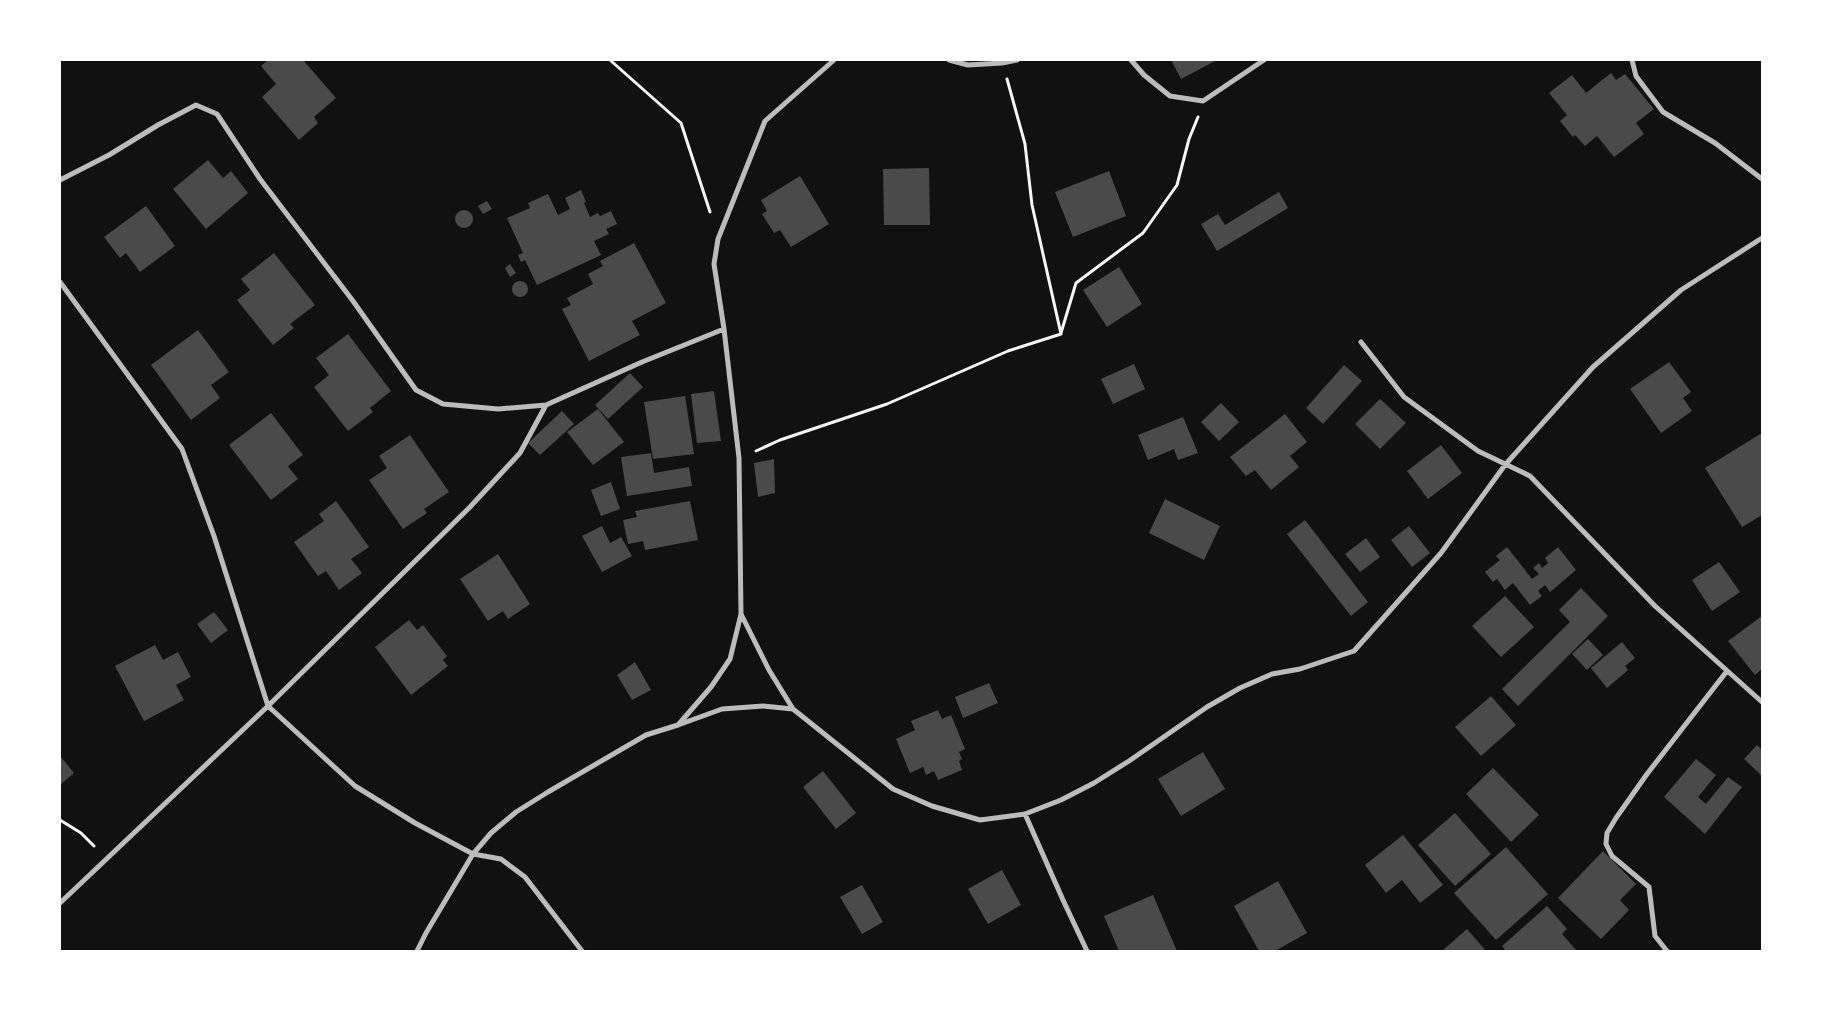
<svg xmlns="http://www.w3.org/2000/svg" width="1822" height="1011" viewBox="0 0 1822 1011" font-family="'Space Grotesk',sans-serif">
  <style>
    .building { fill: #4a4a4a }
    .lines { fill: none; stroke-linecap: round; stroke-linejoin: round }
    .path { stroke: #f5f5f5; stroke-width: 3 }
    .minor { stroke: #bcbcbc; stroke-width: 5 }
  </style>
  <rect width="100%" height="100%" fill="#111"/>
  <path class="building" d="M268 60H303L336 98 314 117 318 123 299 140 262 97 276 84 261 66Z
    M1171 60H1217L1181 79Z
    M1611 73 1616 80 1625 74 1654 109 1636 123 1644 134 1614 157 1597 136 1585 146 1575 135 1573 137 1560 121 1567 115 1549 93 1572 75 1586 93Z
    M208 160 223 178 231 171 248 193 206 229 173 189Z
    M929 168 930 225H884L883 169Z
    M1109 171 1126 216 1073 237 1055 192Z
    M800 176 829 224 791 247 780 230 774 233 762 214 767 211 761 200Z
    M581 190 586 202 584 203 590 217 598 213 600 216 611 211 617 224 606 229 609 234 594 241 601 255 537 285 525 260 521 262 518 255 523 253 507 218 530 208 528 203 548 194 558 215 570 209 565 198Z
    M1279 192 1288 208 1217 251 1201 224 1218 214 1225 225Z
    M487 201 492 209 483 214 478 206Z
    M146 206 175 246 140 272 126 253 120 258 104 237Z
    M455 219a9 9 0 1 1 18 0a9 9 0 1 1-18 0Z
    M634 243 666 303 632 321 640 335 589 361 562 309 571 305 567 298 593 284 588 274 603 266 600 261Z
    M274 253 315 305 290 324 294 328 273 345 237 300 250 290 241 279Z
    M510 264 516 273 510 277 505 268Z
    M1119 267 1142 304 1107 327 1083 290Z
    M512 289a8 8 0 1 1 16 0a8 8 0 1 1-16 0Z
    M198 330 229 372 211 385 220 398 191 420 151 365Z
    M348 334 391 391 370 408 373 412 348 431 314 387 329 375 316 358Z
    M1669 362 1691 392 1683 398 1692 411 1661 433 1630 389Z
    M1134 364 1145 389 1113 404 1101 379Z
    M1344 365 1362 381 1323 424 1306 408Z
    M630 373 643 387 608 419 595 405Z
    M714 391 721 441 697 443 691 394Z
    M685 396 694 454 653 459 644 402Z
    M1380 399 1406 423 1380 449 1355 424Z
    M1221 403 1239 422 1219 441 1201 422Z
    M598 409 624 442 593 465 567 432Z
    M562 411 574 424 540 455 528 443Z
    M271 413 303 455 288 466 298 479 271 500 229 445Z
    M1285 414 1307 442 1290 456 1299 467 1271 490 1255 470 1246 476 1230 457Z
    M1183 417 1198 453 1178 460 1174 449 1148 460 1138 435Z
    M1762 433V515L1742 527 1705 468Z
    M410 435 449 492 424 509 427 513 403 529 369 480 387 468 379 456Z
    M1441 445 1462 473 1428 499 1407 471Z
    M651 453 654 473 689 467 692 486 627 496 621 457Z
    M774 459 775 493 758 497 754 463Z
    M611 482 620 509 601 516 591 490Z
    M1165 499 1220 526 1204 560 1149 533Z
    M336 501 369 547 351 559 362 573 339 590 326 571 318 576 294 542 324 521 319 514Z
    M690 501 698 540 645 550 643 541 628 544 623 520 637 517 635 511Z
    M1305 520 1368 602 1351 616 1287 534Z
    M602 526 610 543 621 537 632 556 602 572 582 536Z
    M1409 526 1430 553 1412 567 1391 540Z
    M1366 538 1380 557 1360 572 1345 554Z
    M1507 547 1532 579 1539 574 1533 568 1539 563 1542 568 1548 563 1545 558 1558 547 1576 570 1550 592 1545 585 1538 591 1542 596 1530 605 1513 583 1505 590 1497 579 1493 582 1485 572 1500 560 1496 556Z
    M498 554 530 604 508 619 503 611 488 621 460 579Z
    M1719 562 1740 592 1712 611 1692 580Z
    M1581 588 1608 616 1518 706 1502 689 1570 622 1559 610Z
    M1505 596 1534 627 1501 657 1472 626Z
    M214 612 228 630 211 643 197 624Z
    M1762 616V669L1755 675 1728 641Z
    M409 620 417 630 423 625 447 656 443 660 448 666 411 695 375 647Z
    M1588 639 1603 655 1587 670 1572 654Z
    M1622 642 1635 658 1625 666 1628 670 1607 688 1591 668Z
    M155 645 163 660 178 652 191 677 176 685 184 700 144 721 115 666Z
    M635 662 651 690 632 700 617 675Z
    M989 683 998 703 963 718 955 697Z
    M1491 696 1516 725 1481 756 1455 727Z
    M938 710 942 719 951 715 965 749 959 752 962 759 959 761 962 770 938 780 934 771 926 775 923 767 910 773 896 739 915 730 911 721Z
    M1757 745 1762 750V776L1744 759Z
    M1203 752 1225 789 1181 816 1158 779Z
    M60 756 74 773 60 785Z
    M1696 759 1716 775 1698 797 1706 804 1728 777 1742 787 1705 834 1664 797Z
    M1493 768 1539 815 1511 842 1466 794Z
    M823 771 856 813 836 829 803 787Z
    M1455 813 1491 854 1455 886 1418 845Z
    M1403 835 1443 885 1420 903 1402 880 1386 893 1365 865Z
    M1506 847 1548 894 1496 940 1454 893Z
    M1603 851 1636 884 1620 900 1629 910 1601 939 1558 898Z
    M1002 870 1021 905 988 924 968 889Z
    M1278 881 1307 933 1275 951H1259L1234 906Z
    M862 885 883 922 862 934 840 897Z
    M1153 895 1177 951H1119L1104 916Z
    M1547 906 1567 929 1562 934 1577 951H1506L1502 946Z
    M1467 929 1486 951H1442Z"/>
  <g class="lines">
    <path class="path" d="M610 60 681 123 710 212
      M1061 333 1076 283 1143 233 1177 185 1189 139 1198 117
      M756 451 780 440 887 404 1008 351 1061 334 1032 205 1025 144 1007 79
      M60 820 81 833 94 846"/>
    <path class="minor" d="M949 60 968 65 1002 63 1017 60
      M1131 60 1144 75 1170 96 1203 101 1264 60
      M1632 60 1636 76 1663 112 1715 143 1762 179
      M60 180 109 155 158 125 196 105 217 114 260 179 353 301 416 390 443 404 498 409 546 405 642 362 724 329
      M60 282 182 449 214 536 268 706 355 786 415 823 473 854 501 859 525 877 582 951
      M1361 342 1404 397 1478 451 1530 476 1655 606 1762 702
      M741 614 769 670 793 709
      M678 725 722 709 763 706 793 709 893 789 932 806 980 820 1025 814 1061 800 1094 783 1129 761 1207 707 1240 688 1272 674 1300 669 1354 651 1441 553 1505 465 1593 367 1681 290 1762 238
      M1025 814 1063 900 1087 951
      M60 903 268 706 470 507 520 453 546 405
      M417 951 426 933 473 854 491 833 516 812 548 792 646 735 678 725 711 687 730 659 741 614 739 458 724 329 714 264 718 239 765 121 834 60
      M1667 951 1655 936 1649 887 1612 856 1606 844 1607 833 1616 818 1647 774 1727 671"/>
  </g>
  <rect width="1822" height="1011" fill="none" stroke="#ffffff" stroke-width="122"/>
</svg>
